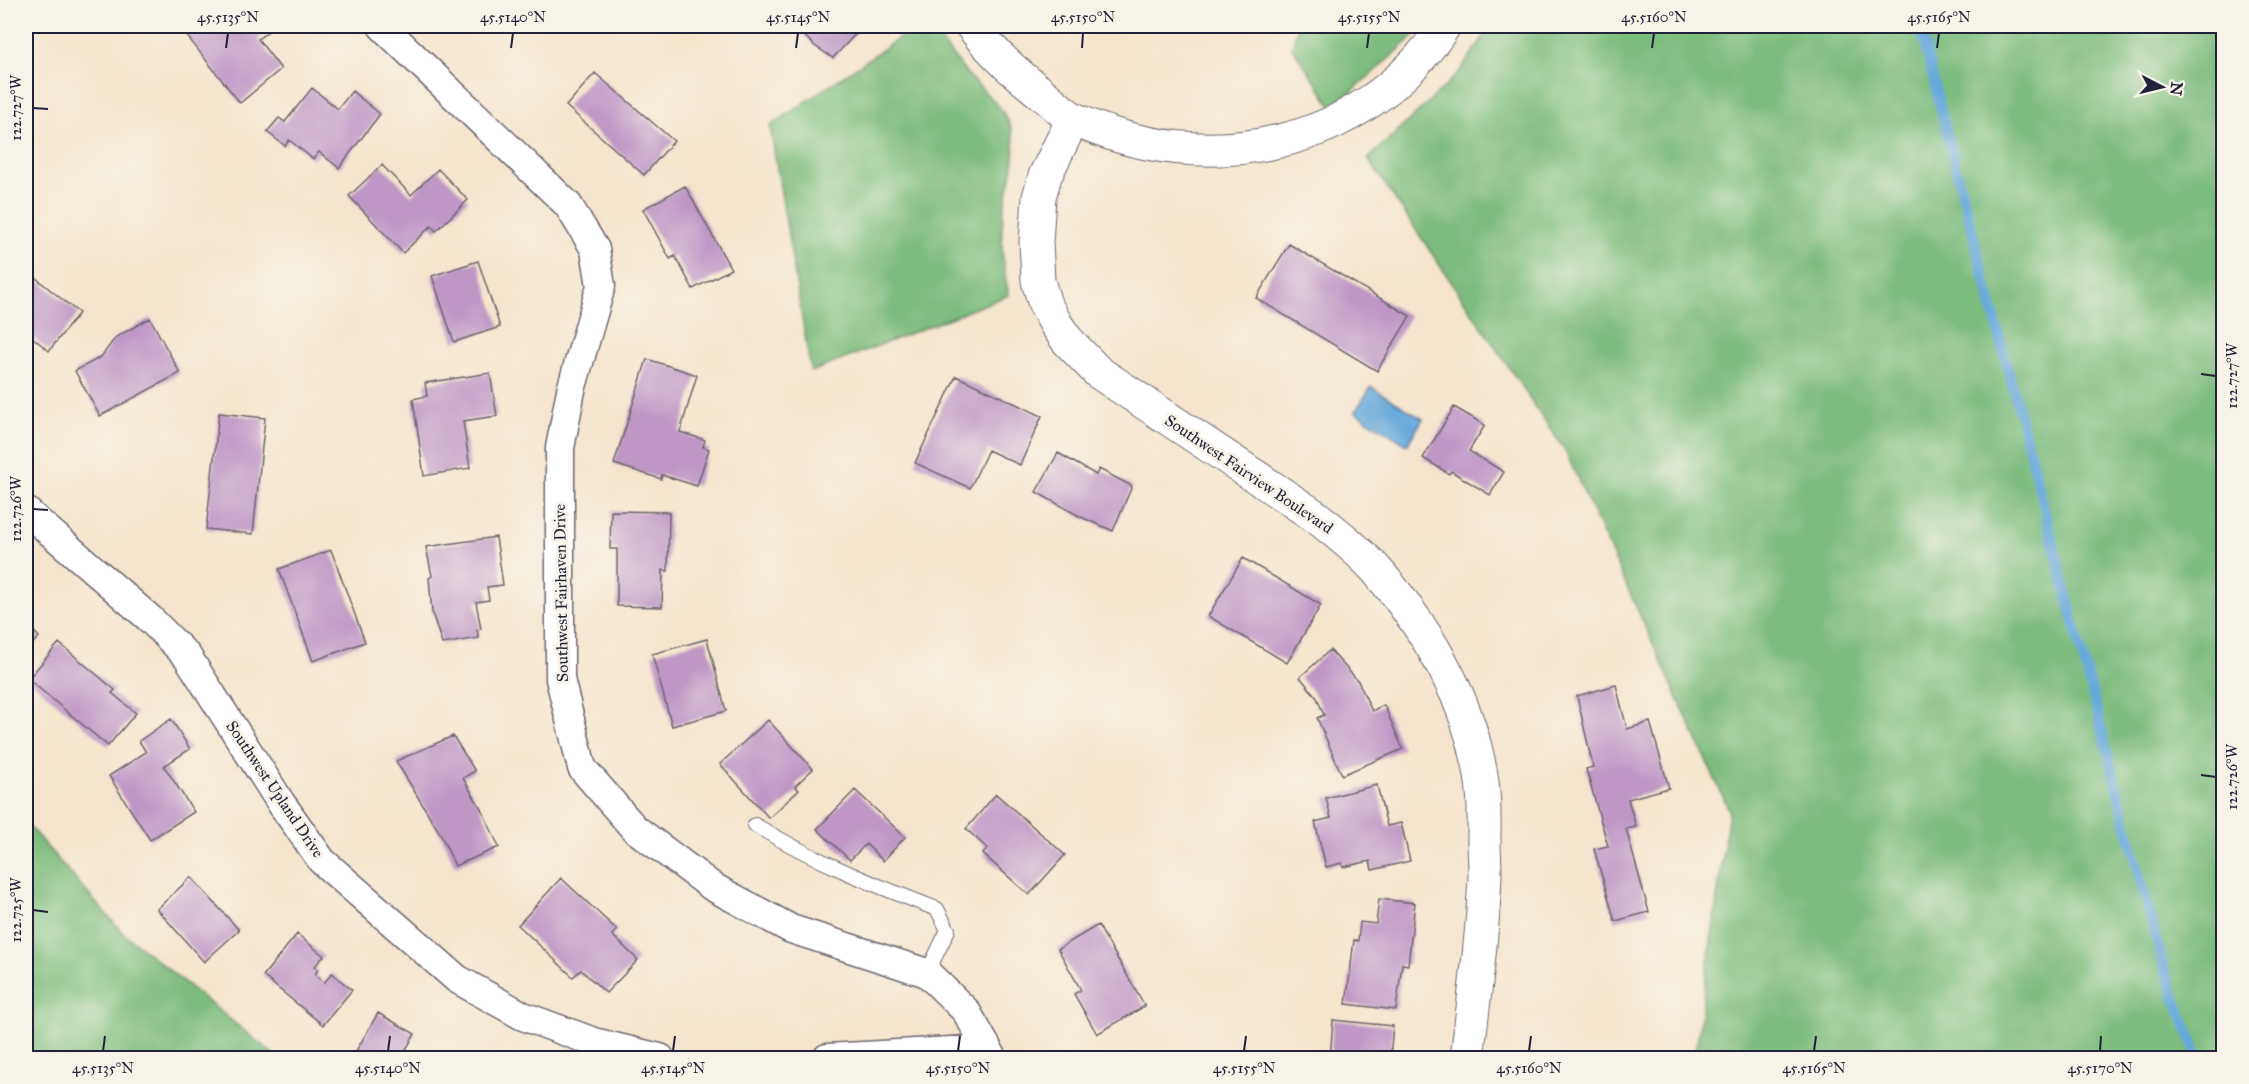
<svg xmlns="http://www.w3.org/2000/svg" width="2249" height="1084" viewBox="0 0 2249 1084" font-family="'IM FELL Great Primer',serif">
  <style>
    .forest { fill: #7bbc7d; stroke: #4e6f5c; stroke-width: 1.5 }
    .water { fill: #66a9db; stroke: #44668b; stroke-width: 1.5 }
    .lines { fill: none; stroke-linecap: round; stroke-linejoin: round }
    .stream { stroke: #66a9db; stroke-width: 10 }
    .building { fill: #be97c5 }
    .lane-casing { stroke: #6c666e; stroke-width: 16 }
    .street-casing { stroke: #6c666e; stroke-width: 31 }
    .secondary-casing { stroke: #6c666e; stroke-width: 35 }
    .lane { stroke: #fff; stroke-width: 14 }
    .street { stroke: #fff; stroke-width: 28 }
    .secondary { stroke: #fff; stroke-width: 33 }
    .ticks { fill: none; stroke: #22223b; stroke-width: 2 }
    .labels { text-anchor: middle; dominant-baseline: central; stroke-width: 6; stroke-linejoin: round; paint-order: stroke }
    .street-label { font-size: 16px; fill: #22223b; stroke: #f7f3e8 }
    .neatline { fill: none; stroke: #22223b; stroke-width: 2 }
    .ticks-label { font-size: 15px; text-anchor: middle; fill: #22223b }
  </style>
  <rect width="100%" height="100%" fill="#f7f3e8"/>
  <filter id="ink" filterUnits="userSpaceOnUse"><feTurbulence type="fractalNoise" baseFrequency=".0167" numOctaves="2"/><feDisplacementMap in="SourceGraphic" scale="12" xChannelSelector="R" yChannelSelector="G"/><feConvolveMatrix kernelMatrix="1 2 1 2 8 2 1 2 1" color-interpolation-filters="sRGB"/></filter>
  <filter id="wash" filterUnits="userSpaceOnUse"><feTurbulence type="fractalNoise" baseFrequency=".008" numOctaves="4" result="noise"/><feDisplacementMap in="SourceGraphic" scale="24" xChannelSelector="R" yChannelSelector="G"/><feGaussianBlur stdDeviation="1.35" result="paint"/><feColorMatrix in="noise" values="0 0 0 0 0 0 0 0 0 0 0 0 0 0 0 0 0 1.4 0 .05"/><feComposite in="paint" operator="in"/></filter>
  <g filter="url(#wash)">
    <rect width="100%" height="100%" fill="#f5e5ce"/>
    <path class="forest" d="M917 26H931C943 43 955 61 970 77 984 92 1000 103 1009 123 1023 155 1006 185 1003 217 1000 244 1003 269 1009 295L811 372 770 126Z
      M1298 26H1419L1413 37 1333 108 1292 47Z
      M1491 26H2223V1058H1695L1729 810 1564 449 1368 159 1458 74Z
      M26 823 122 932 278 1058H26Z"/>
    <path class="water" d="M1371 387 1423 419 1407 445 1355 412Z"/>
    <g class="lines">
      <path class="stream" d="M1920 26 1941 111 2163 965 2198 1058"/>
    </g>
    <g id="blocks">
      <path class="building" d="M190 26H275L258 39 281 69 240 103 183 31Z
        M794 26H863L833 58 815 46Z
        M595 73 674 141 644 175 566 106Z
        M312 88 338 109 352 91 380 114 339 168 319 152 313 159 289 140 285 146 267 132 279 118 285 122Z
        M382 165 411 195 438 169 468 200 436 231 431 226 403 253 349 196Z
        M685 186 731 269 693 289 675 256 670 259 643 209Z
        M1289 244 1410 316 1377 371 1256 298Z
        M478 261 500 327 454 342 432 276Z
        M26 270 79 313 49 351 26 332Z
        M150 318 180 373 100 416 75 371 101 357 116 337Z
        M647 359 697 375 680 432 705 440 703 447 709 449 697 486 662 475 661 479 614 464Z
        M490 373 497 416 463 421 470 468 424 476 413 399 427 396 425 383Z
        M956 376 1042 416 1020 465 988 450 970 488 915 463Z
        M1454 407 1485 425 1469 451 1504 472 1490 495 1451 471 1449 474 1423 458Z
        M219 413 265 418 253 534 206 529Z
        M1058 453 1096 475 1099 469 1132 486 1113 531 1081 517 1036 492Z
        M611 511 669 512 668 571 663 570 662 607 617 606V549H610Z
        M496 537 503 585 487 587 489 600 476 602 481 629 477 630 479 638 442 644 432 612 429 578 432 576 426 547Z
        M331 550 365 642 313 661 279 569Z
        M1243 558 1321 605 1287 663 1208 616Z
        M26 623 39 637 26 651Z
        M707 639 726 711 672 726 652 654Z
        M59 643 115 690 112 693 136 713 108 746 28 679Z
        M1330 650 1358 681 1372 711 1384 705 1403 749 1342 775 1317 718 1324 715 1317 698 1300 677Z
        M1616 685 1627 729 1650 722 1669 788 1628 799 1636 827 1626 829 1649 912 1615 921 1594 849 1608 846 1586 769 1593 767 1577 696Z
        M171 719 190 749 164 766 194 812 150 840 109 776 146 752 139 741Z
        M768 720 813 769 795 786 799 790 769 818 720 764Z
        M453 736 475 771 463 778 483 812 499 847 455 866 441 835 396 761Z
        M1377 785 1387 826 1401 823 1410 861 1372 870 1370 861 1343 867 1342 863 1326 867 1315 822 1331 818 1326 798Z
        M855 790 905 837 883 861 866 844 850 860 817 829Z
        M996 794 1065 855 1029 895 983 854 987 848 966 829Z
        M191 877 239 930 204 962 157 909Z
        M561 878 617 930 612 935 638 960 606 993 581 970 573 977 518 925Z
        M1379 899 1415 903 1408 965 1402 964 1396 1010 1346 1004 1354 940 1358 941 1360 922 1376 924Z
        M1098 925 1145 1006 1097 1034 1074 994 1081 990 1058 949Z
        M297 934 324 956 314 967 318 970 315 974 324 983 332 973 352 990 323 1025 263 976Z
        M378 1013 415 1034 401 1058H352Z
        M1333 1020 1393 1026 1390 1058H1330Z"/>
    </g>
  </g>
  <g filter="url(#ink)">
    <use href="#blocks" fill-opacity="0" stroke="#6c666e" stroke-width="1.5"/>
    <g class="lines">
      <defs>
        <path id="lane" d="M755 825C813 860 874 885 937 909L948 930 927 973"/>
        <path id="street" d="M382 26 568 205 595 249 601 286 571 390 560 448V679L582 768 634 828 713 887 791 929 927 973 966 1011 993 1058
          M26 511 149 618 187 656 281 803 322 861 457 979 523 1016 594 1042 660 1058
          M827 1058 987 1049"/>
        <path id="secondary" d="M972 26C996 57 1016 73 1047 98 1056 105 1065 115 1076 120 1205 179 1364 149 1444 26
          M1073 119 1045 176 1039 197 1036 242 1038 281 1045 304 1056 324 1067 340 1098 372 1315 516C1337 533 1361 552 1379 573 1430 633 1471 704 1482 782 1485 802 1484 821 1484 841 1484 852 1485 862 1485 873 1483 935 1474 997 1467 1058"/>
      </defs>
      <use href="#lane" class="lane-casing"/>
      <use href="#street" class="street-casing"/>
      <use href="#secondary" class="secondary-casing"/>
      <use href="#lane" class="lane"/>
      <use href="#street" class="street"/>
      <use href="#secondary" class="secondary"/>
    </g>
  </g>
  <path class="ticks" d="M226 48 228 33M511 48 513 33M796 48 798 33M1082 48 1083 33M1367 48 1369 33M1652 48 1654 33M1937 48 1939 33M33 108 48 109M2201 374 2216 376M33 509 48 510M2201 775 2216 777M33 910 48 912M103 1051 105 1036M388 1051 390 1036M673 1051 675 1036M958 1051 960 1036M1244 1051 1246 1036M1529 1051 1531 1036M1814 1051 1816 1036M2100 1051 2101 1036"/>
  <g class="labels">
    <g class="street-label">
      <text transform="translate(1249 474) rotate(34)">Southwest Fairview Boulevard</text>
      <text transform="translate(561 593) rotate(-91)">Southwest Fairhaven Drive</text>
      <text transform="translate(275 789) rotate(56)">Southwest Upland Drive</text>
    </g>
  </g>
  <rect width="2249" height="1084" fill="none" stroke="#f7f3e8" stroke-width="66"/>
  <g transform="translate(2162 87) rotate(97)" stroke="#f7f3e8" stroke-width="4.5" paint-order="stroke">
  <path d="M0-4.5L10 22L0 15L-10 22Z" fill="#22223b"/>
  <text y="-9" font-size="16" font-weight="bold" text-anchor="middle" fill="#22223b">N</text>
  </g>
  <rect x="33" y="33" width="2183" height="1018" class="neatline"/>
  <g class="ticks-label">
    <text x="228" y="22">45.5135°N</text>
    <text x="513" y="22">45.5140°N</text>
    <text x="798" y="22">45.5145°N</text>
    <text x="1083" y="22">45.5150°N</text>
    <text x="1369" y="22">45.5155°N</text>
    <text x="1654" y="22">45.5160°N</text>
    <text x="1939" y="22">45.5165°N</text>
    <text transform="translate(16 108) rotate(-90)" y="5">122.727°W</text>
    <text transform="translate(2232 376) rotate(-90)" y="5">122.727°W</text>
    <text transform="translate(16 509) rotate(-90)" y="5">122.726°W</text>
    <text transform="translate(2232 777) rotate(-90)" y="5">122.726°W</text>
    <text transform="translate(16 910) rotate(-90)" y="5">122.725°W</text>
    <text x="103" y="1073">45.5135°N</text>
    <text x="388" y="1073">45.5140°N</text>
    <text x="673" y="1073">45.5145°N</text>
    <text x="958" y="1073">45.5150°N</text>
    <text x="1244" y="1073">45.5155°N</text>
    <text x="1529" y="1073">45.5160°N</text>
    <text x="1814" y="1073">45.5165°N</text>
    <text x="2100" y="1073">45.5170°N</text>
  </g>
</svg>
